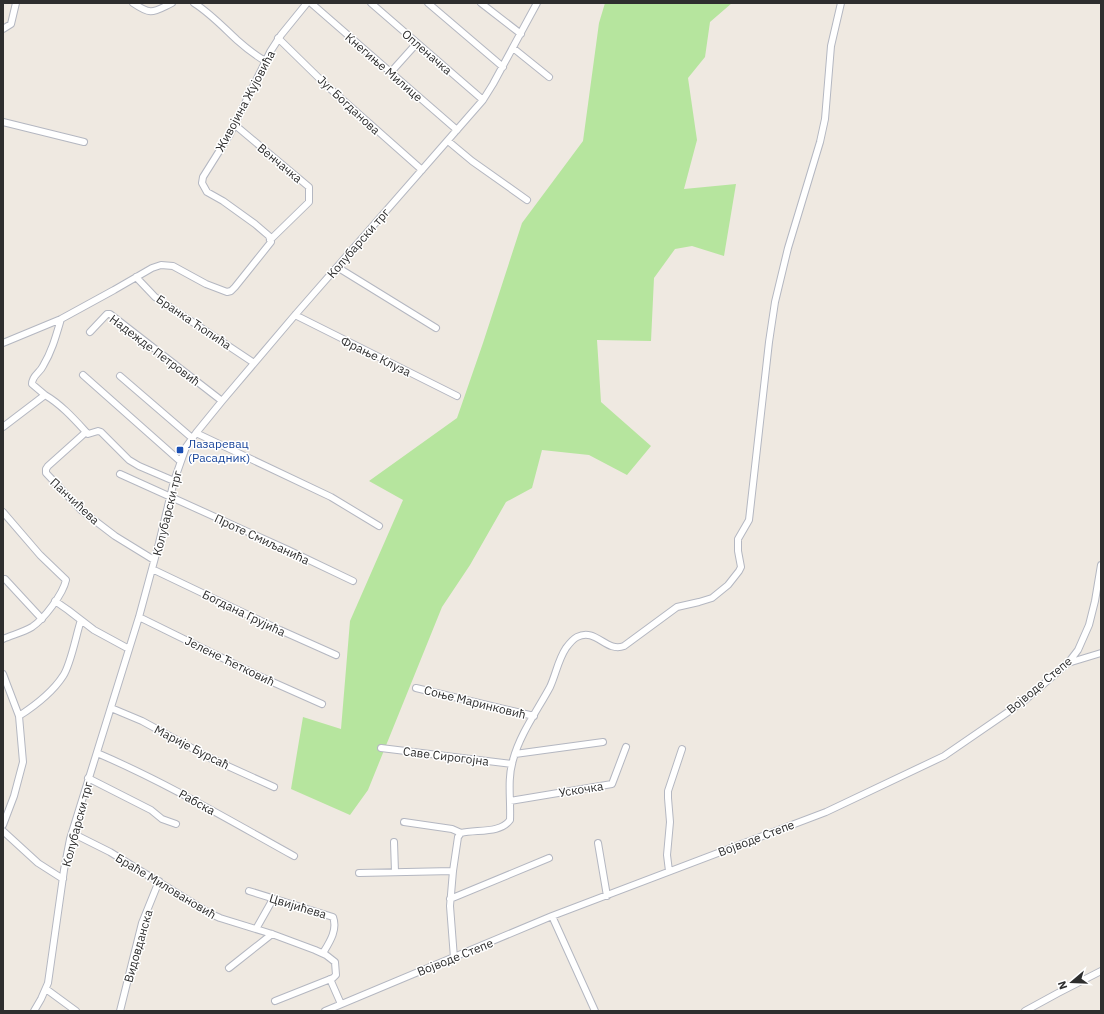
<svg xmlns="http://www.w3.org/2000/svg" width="1104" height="1014" viewBox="0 0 1104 1014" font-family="'IBM Plex Sans',sans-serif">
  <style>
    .green { fill: #b6e59e }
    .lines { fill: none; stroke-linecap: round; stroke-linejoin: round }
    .minor-casing { stroke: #b4b7c1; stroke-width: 8 }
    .minor { stroke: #fff; stroke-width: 6 }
    .transit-dot { fill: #1a4fb4; stroke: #fff; stroke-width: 1.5 }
    .labels { text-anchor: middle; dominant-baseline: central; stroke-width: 3; stroke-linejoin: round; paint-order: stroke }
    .street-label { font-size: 12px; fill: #2e2e2e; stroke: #fff }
    .transit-label { font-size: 12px; fill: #164399; stroke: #fff; text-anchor: start }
  </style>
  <rect width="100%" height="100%" fill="#efe9e1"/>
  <path class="green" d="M605 3H732L710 22 705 57 688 78 697 140 684 189 736 184 724 256 692 246 675 249 654 278 651 341 597 340 601 402 651 446 627 475 589 455 542 450 532 488 506 502 470 565 442 607 368 790 350 815 291 789 303 717 341 729 350 621 403 500 369 481 457 418 483 343 522 223 583 141 599 23Z"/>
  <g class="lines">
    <defs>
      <path id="minor" d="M133 3C152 16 153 12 172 3
        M194 3C210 13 223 27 237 40 246 48 255 55 265 61
        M311 3 457 130
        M371 3 483 100
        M428 3 503 67
        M481 3 521 34
        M3 29 11 24 16 3
        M278 38 326 85 422 170
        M513 48 549 77
        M391 72 417 43
        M3 122 84 142
        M235 125 309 187V202L270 240
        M448 141 472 161 527 200
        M337 267 436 328
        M136 277 155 297 254 363
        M295 315 457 396
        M90 332 107 314H110L222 401
        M3 343 61 319 114 290 152 268 161 265 173 266 206 284 227 292 231 291 235 287 271 242 269 236 255 224 223 201 207 192 202 183 203 177 230 134 270 52 281 35 307 3
        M83 375 180 461
        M120 376 192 438
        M45 395C62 405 75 420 88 434L98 431 101 432 129 460 139 466 174 481
        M3 427 45 395 32 384C32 375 40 373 43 366 52 351 56 336 61 319
        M86 432 48 466 46 469V473L81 510 115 536 154 560
        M196 433 331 497 379 526
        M120 474 288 550 353 581
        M3 512 40 555 66 580C63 594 44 619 32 627 24 632 12 635 3 639
        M152 569 280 630 336 655
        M3 579H5L42 619
        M55 601 68 610 94 630 129 649
        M139 617 259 676 322 704
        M1068 663 1101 653
        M3 674 19 716 23 762 14 796 3 825
        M416 688 534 716
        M111 708 142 721 210 758 274 787
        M19 716C36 705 52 693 63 676 71 664 76 635 81 620
        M381 748 512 764
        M97 753C165 782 229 820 294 856
        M515 754 603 742
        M88 778 151 810 162 819 176 824
        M510 801 612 784 626 747
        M404 822 452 829 461 833
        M3 831 38 863 63 879
        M72 833 110 852 209 913 220 918 272 934 315 950 326 955 335 962 336 975 333 978 275 1001
        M394 842 395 872
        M598 843 607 896
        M669 871 667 855 670 822 668 798V791L682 749
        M359 873 453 871
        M249 891 333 917C338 930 329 943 323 953
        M450 899 549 858
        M552 916 595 1011
        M256 929 273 899
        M454 958 450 906 453 871 458 837 461 833C476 829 500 834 510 820 511 800 507 780 513 760 520 734 537 711 550 687 556 674 558 660 566 648 569 644 573 639 577 637 596 627 606 653 624 646L677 607 699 602 712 598 728 585 739 571 741 567 738 551V539L749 520 769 342 775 302 788 248 820 142 825 119 831 46 841 3
        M229 968 272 934
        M330 979 341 1004
        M46 989 76 1011
        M34 1011 41 999 48 983 64 870 70 839 139 617 159 543 174 481 186 447 196 433 222 401 295 315 483 100 493 84 537 3
        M120 1011 142 923 159 881
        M325 1011 552 916 826 812 944 756 1024 701 1068 663 1078 650 1089 625 1095 601 1101 565
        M1025 1011 1058 993 1101 971"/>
    </defs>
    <use href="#minor" class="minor-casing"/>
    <use href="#minor" class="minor"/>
  </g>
  <rect class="transit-dot" x="176" y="446" width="8" height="8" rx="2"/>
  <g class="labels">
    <g class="street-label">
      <text transform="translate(427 52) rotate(41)">Опленачка</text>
      <text transform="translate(384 67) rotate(41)">Кнегиње Милице</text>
      <text transform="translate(245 101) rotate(-62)">Живојина Жујовића</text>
      <text transform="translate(349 105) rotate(43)">Југ Богданова</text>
      <text transform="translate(280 163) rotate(40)">Венчачка</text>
      <text transform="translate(358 243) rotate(-49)">Колубарски трг</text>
      <text transform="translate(194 322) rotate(34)">Бранка Ћопића</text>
      <text transform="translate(155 350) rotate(37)">Надежде Петровић</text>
      <text transform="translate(376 356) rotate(26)">Фрање Клуза</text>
      <text transform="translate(75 501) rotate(43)">Панчићева</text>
      <text transform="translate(167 513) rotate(-76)">Колубарски трг</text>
      <text transform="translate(262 539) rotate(25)">Проте Смиљанића</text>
      <text transform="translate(244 613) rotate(26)">Богдана Грујића</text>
      <text transform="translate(230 661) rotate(26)">Јелене Ћетковић</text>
      <text transform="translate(1039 685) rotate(-40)">Војводе Степе</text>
      <text transform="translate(475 702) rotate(14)">Соње Маринковић</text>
      <text transform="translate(192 747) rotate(27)">Марије Бурсаћ</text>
      <text transform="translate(446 756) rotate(7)">Саве Сирогојна</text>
      <text transform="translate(581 789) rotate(-9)">Ускочка</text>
      <text transform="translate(197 802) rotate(29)">Рабска</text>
      <text transform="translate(77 824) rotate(-75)">Колубарски трг</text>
      <text transform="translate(756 838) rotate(-21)">Војводе Степе</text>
      <text transform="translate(166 886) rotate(31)">Браће Миловановић</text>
      <text transform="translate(298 906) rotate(17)">Цвијићева</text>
      <text transform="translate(138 946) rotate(-74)">Видовданска</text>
      <text transform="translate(455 957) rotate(-22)">Војводе Степе</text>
    </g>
    <g class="transit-label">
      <text x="188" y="443">Лазаревац<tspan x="188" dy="14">(Расадник)</tspan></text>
    </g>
  </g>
  <rect width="1104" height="1014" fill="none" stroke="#2e2e2e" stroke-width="8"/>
  <g transform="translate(1072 982) rotate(251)" stroke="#ffffff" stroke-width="3" paint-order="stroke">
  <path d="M0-3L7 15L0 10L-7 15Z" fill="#2e2e2e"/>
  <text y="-6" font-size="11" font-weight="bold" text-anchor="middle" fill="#2e2e2e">N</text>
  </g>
</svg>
